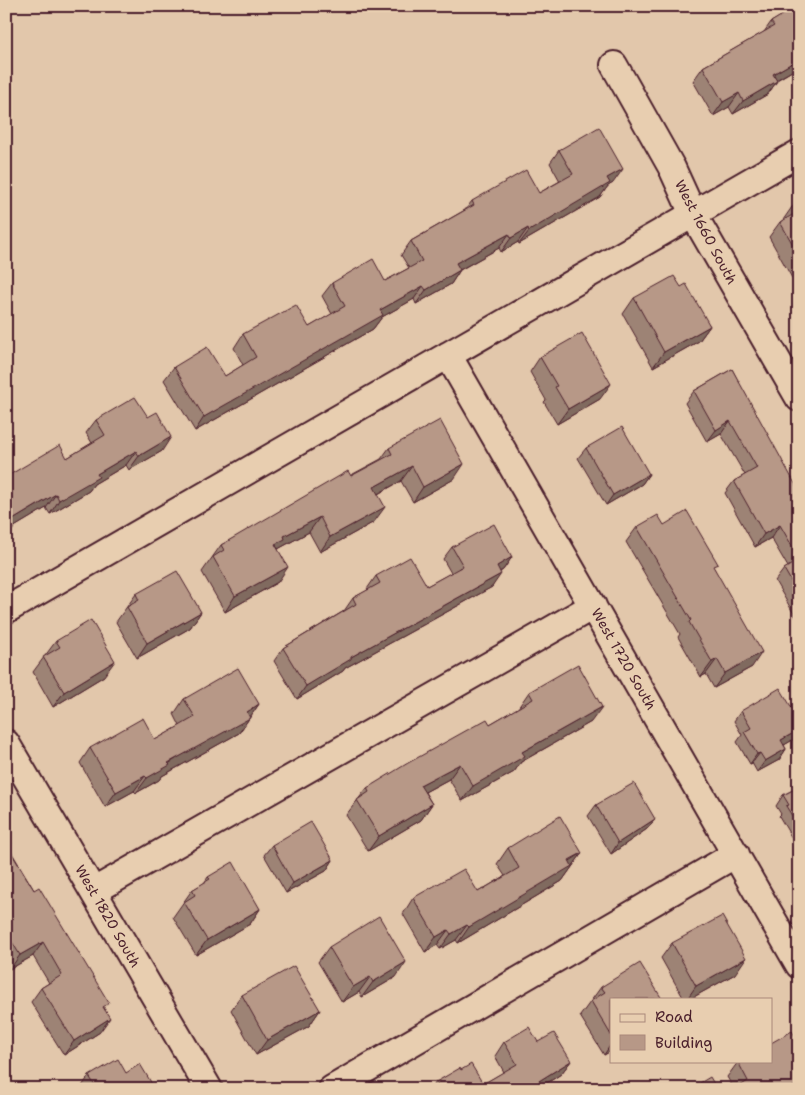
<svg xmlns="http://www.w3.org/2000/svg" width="805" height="1095" viewBox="0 0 805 1095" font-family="'Shantell Sans',sans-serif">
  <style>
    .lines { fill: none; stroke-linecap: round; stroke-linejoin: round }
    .minor-casing { stroke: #4a1f2b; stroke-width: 30 }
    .minor { stroke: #e8ceb0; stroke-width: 26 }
    .wall { fill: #9d8374; stroke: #4a1f2b }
    .shaded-wall { fill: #806a5e; stroke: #4a1f2b }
    .building { fill: #b79887; stroke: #4a1f2b }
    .labels { text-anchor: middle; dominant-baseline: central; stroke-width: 4; stroke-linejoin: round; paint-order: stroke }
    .street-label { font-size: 14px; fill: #4a1f2b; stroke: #e8ceb0 }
  </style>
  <rect width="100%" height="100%" fill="#e2c7ab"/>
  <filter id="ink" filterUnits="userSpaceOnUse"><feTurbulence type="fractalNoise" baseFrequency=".02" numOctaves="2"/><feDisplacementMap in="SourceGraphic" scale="10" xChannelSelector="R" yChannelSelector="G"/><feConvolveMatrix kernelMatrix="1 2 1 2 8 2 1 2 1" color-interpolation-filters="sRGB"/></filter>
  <g filter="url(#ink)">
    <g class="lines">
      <defs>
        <path id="minor" d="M614 65 672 168 693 214 799 398
          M448 355 799 965
          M6 610 799 153
          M6 743 209 1089
          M94 891 593 606
          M332 1089 736 854"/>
      </defs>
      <use href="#minor" class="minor-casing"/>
      <use href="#minor" class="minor"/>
    </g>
    <path class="wall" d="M799 6V72L797 68 777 80V81L768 94 733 114 729 107 713 116 693 81 703 67 764 32 771 22Z
      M559 150 613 183 608 186 600 197 519 244 518 242 501 252 499 248 460 270 451 284 416 304 414 299 382 317 373 329 195 431 164 380 174 367 225 376 243 365 234 348 243 334 309 327 332 314 322 296 332 283 385 281 409 268 401 255 411 241 465 210 472 201 539 193 560 181 550 163Z
      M799 203V274L792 278 769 237 780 222 783 220 792 207Z
      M681 287 710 326 699 341 653 367 623 314 634 298Z
      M540 357 600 399 557 424 544 402 546 400 530 372Z
      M732 369 799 500 798 501 799 503 798 621 775 581 784 569 788 567 771 538 755 547 725 493 734 481 745 475 721 434 707 442 685 403 694 391Z
      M96 420 162 451 129 470 126 465 94 484 89 491 50 514 46 508 14 527 6 539V477L67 458 92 443 86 433Z
      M389 448 454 479 413 502 401 481 378 494 374 522 320 552 309 532 278 549V582L225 612 202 572 221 545 381 459Z
      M586 448 649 474 642 484 606 505 578 458Z
      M664 525 714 568 752 667 714 688 706 674 701 677 678 637 680 634 626 542 637 527Z
      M452 547 512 557 503 570 500 572 492 587 345 668 343 671 297 699 274 661 283 648 344 611 353 598 368 590 367 589 376 576 427 586 451 573 443 559Z
      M136 594 201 612 190 628 137 658 116 622Z
      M56 641 104 676 53 707 33 672Z
      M529 692 591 722 521 762 514 772 462 801 449 779 425 792 432 804 421 820 368 851 346 815 367 788 490 724 518 708Z
      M184 699 259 704 239 733 162 776 159 780 136 793 134 791 105 807 80 763 90 748 155 740 180 726 174 714Z
      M741 711 799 720V734L796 738 784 745 786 749 779 760 757 772 752 763 750 764 737 742 742 735 734 721Z
      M799 787V837L793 840 779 816 781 814 776 806 783 795Z
      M596 805 655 819 647 829 611 854 588 816Z
      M6 834 9 848 105 1009 100 1032 64 1055 31 1002 41 988 49 983 33 956 10 969 6 963Z
      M272 845 333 860 326 871 286 893 264 855Z
      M508 848 582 853 562 881 458 943 456 940 440 949 437 945 425 952 403 914 413 898 478 892 505 876 497 864Z
      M208 877 260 909 250 924 196 955 173 917 192 890 204 883Z
      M672 943 735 974 690 999H684L661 958Z
      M329 947 396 977 362 997 359 992 342 1002 318 962Z
      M601 987 611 999V1051L604 1055 580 1016Z
      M242 995 320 1010 309 1026 256 1055 231 1010Z
      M504 1042H538L571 1061 561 1074 538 1089H431L436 1082 461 1070 483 1084 504 1072 495 1056Z
      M738 1062 799 1086 797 1089H734L727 1077Z
      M126 1073 155 1089H83L82 1086 89 1076Z"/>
    <path class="shaded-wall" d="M799 59V65L797 68 764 87 773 74Z
      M777 81 768 94 733 114 743 101Z
      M739 93 729 107 713 116 723 102Z
      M623 169 613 183 608 186 600 197 519 244 529 231 607 178Z
      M528 228 518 242 501 252 511 238Z
      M509 234 499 248 447 277 456 263Z
      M799 269V274L792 278Z
      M460 270 451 284 416 304 426 290Z
      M423 286 414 299 382 317 373 329 195 431 204 417 380 310Z
      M710 326 699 341 653 367 664 352Z
      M611 384 600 399 557 424 568 409Z
      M730 421 721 434 707 442 716 430Z
      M171 437 162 451 129 470 139 456Z
      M136 451 126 465 94 484 89 491 50 514 59 500 97 474Z
      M464 464 454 479 413 502 423 487Z
      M412 466 401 481 363 502 374 487Z
      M649 474 642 484 606 505 613 495Z
      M56 494 46 508 6 532 11 521Z
      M385 507 374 522 320 552 330 537Z
      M320 517 309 532 278 549 275 544 284 536Z
      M780 525 771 538 755 547 764 534Z
      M14 528 6 539V532Z
      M512 557 503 570 488 578 497 566Z
      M288 567 278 582 225 612 235 596Z
      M501 574 492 587 345 668 343 671 297 699 306 686 351 657Z
      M201 612 190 628 137 658 147 643Z
      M762 652 752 667 714 688 725 673Z
      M717 659 706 674 701 677 712 662Z
      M115 661 104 676 53 707 64 692Z
      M259 704 239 733 162 776 159 780 136 793 147 778 247 712Z
      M602 707 591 722 521 762 514 772 462 801 473 786 522 752Z
      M799 730V734L796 738 774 751 781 740Z
      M786 749 779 760 757 772 765 761Z
      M760 753 752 763 750 764 757 754Z
      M460 764 449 779 410 800 420 785Z
      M145 776 134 791 105 807 116 792Z
      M432 804 421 820 368 851 379 836Z
      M655 819 647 829 611 854 618 843Z
      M799 832V837L793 840Z
      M582 853 562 881 458 943 469 927Z
      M333 860 326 871 286 893 293 883Z
      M260 909 250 924 196 955 207 940Z
      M467 925 456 940 440 949 451 934Z
      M448 930 437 945 425 952 436 937Z
      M43 942 33 956 10 969 20 955Z
      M746 958 735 974 690 999H687L696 986Z
      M406 962 396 977 362 997 373 982Z
      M370 977 359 992 342 1002 353 987Z
      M320 1010 309 1026 256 1055 267 1040Z
      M110 1018 100 1032 64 1055 74 1041Z
      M611 1044V1051L604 1055Z
      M571 1061 561 1074 538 1089H526Z
      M799 1075V1086L797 1089H789Z"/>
    <path class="building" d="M797 6H799V59L773 74 777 81 743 101 739 93 723 102 703 67 774 26 771 22Z
      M599 127 623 169 607 178 610 183 529 231 528 228 511 238 509 234 456 263 460 270 426 290 423 286 380 310 383 315 204 417 174 367 207 347 225 376 256 357 243 334 296 305 309 327 345 306 332 283 373 259 385 281 422 261 411 241 474 205 472 201 526 170 539 193 573 174 559 150Z
      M799 203V255L780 222 796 213 792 207Z
      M674 276 681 287 686 284 710 326 664 352 634 298Z
      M582 333 611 384 568 409 555 387 557 386 540 357Z
      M732 369 799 491V497L796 499 799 503V558L780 525 764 534 734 481 757 468 730 421 716 430 694 391Z
      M135 397 148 417 157 412 171 437 139 456 136 451 97 474 99 477 59 500 56 494 11 521 14 528 6 532V477L60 445 67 458 105 435 96 420Z
      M440 420 464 464 423 487 412 466 374 487 385 507 330 537 320 517 284 536 285 539 275 544 288 567 235 596 213 557 224 550 221 545 348 471 351 476 392 454 389 448Z
      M622 427 649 474 613 495 586 448Z
      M687 511 718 564 713 566 762 652 725 673 717 659 712 662 689 622 691 620 637 527 658 515 664 525Z
      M494 524 512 557 497 566 501 574 351 657V659L306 686 283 648 356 604 353 598 380 583 376 576 410 557 427 586 463 566 452 547Z
      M799 560V595L784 569Z
      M177 571 201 612 147 643 127 607 139 600 136 594Z
      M91 620 115 661 64 692 43 657 60 647 56 641Z
      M578 664 602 707 522 752 525 756 473 786 460 764 420 785 432 804 379 836 357 800 369 792 367 788 408 763 487 719 490 724 533 699 529 692Z
      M238 668 259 704 247 712 250 718 168 763 170 765 147 778 145 776 116 792 90 748 143 718 155 740 195 717 184 699Z
      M780 688 799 720V730L781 740 786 749 765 761 760 753 757 754 744 732 751 728 741 711Z
      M634 783 655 819 618 843 596 805Z
      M799 787V827L786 806 789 805 783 795Z
      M560 816 582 853 569 860 572 866 469 927 467 925 451 934 448 930 436 937 413 898 464 869 478 892 519 868 508 848Z
      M311 822 333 860 293 883 272 845Z
      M6 834 12 844 7 846 34 890 39 887 109 1003 103 1007 110 1018 74 1041 41 988 62 975 43 942 20 955 6 932Z
      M233 862 260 909 207 940 184 902 195 895 192 890 210 879 208 877Z
      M379 916 406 962 373 982 370 977 353 987 329 947Z
      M722 916 746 958 696 986 672 943Z
      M640 963 662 999H611V1035L591 1001 605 992 601 987Z
      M294 966 320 1010 267 1040 242 995Z
      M529 1027 538 1042 554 1033 571 1061 526 1089H432L438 1085 436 1082 460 1068 461 1070 471 1064 483 1084 517 1064 504 1042Z
      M792 1031 799 1043V1083L789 1089H735L748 1081 738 1062 771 1061V1043Z
      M118 1059 126 1073 140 1064 155 1089H97L89 1076Z
      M710 1077 717 1089H690Z"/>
  </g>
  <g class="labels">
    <g class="street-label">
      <text transform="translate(706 232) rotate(62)">West 1660 South</text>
      <text transform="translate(624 659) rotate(60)">West 1720 South</text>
      <text transform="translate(108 916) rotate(60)">West 1820 South</text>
    </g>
  </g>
  <rect width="805" height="1095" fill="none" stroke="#e8ceb0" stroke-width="25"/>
  <rect x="12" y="12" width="780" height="1070" fill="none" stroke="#4a1f2b" stroke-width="2" filter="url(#ink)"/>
  <rect x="610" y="998" width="162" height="65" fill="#e8ceb0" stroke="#a9887b"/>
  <rect x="620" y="1014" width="25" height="8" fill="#e8ceb0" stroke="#a9887b"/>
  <text x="655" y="1022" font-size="15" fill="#4a1f2b">Road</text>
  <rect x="620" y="1035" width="25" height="15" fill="#b79887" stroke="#a9887b"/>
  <text x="655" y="1048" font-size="15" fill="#4a1f2b">Building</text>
</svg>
